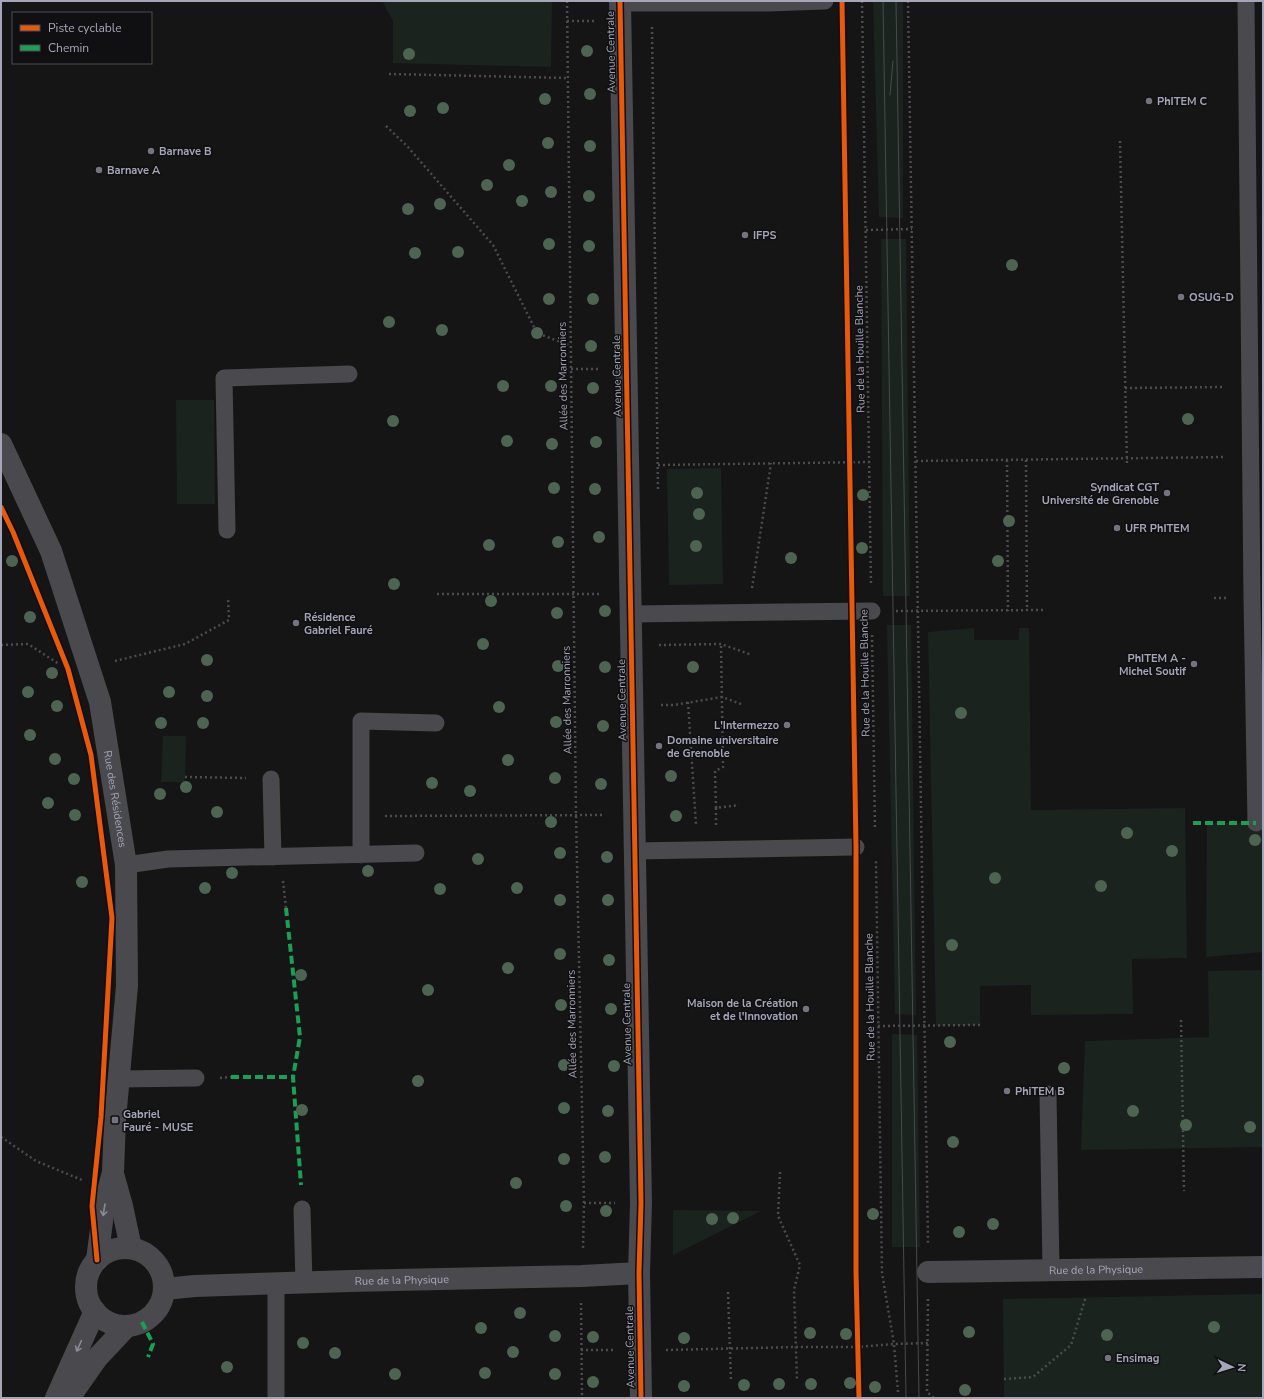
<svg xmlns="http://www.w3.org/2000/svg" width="1264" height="1399" viewBox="0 0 1264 1399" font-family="'Nunito Sans',sans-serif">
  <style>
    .green { fill: #1b231e }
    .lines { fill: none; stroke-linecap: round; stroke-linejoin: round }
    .path { stroke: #4b4b50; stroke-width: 2.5; stroke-dasharray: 2 3; stroke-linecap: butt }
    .service { stroke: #49494e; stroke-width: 17 }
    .minor { stroke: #49494e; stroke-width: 22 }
    .tertiary { stroke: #49494e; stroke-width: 22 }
    .tram { stroke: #494a4e; stroke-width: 1 }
    .quiet { stroke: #1a9f57; stroke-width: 4; stroke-dasharray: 8 4; stroke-linecap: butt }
    .cycleway-casing { stroke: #100f11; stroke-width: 8 }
    .cycleway { stroke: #e8590c; stroke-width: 5 }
    .tree { fill: #4d6453 }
    .oneway { stroke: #898b98 }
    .poi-dot { fill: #73747f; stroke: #100f11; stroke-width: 1.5 }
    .labels { text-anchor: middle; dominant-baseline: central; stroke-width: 3; stroke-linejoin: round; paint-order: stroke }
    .street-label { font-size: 11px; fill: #a5a7b8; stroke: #100f11 }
    .poi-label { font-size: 11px; font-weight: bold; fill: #a5a7b8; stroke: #100f11; text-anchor: start }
  </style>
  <rect width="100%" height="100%" fill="#151515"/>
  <path class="green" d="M382 1H552L551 67 393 63V21Z
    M873 1H903V218L879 217Z
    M881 239H906L910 596H883Z
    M176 400H214L215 504H177Z
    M721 468 723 584 669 585 667 469Z
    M887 625H911L916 1015 895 1014Z
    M974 628V640H1019V628H1029L1031 810 1185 808 1187 958 1132 959 1133 1014 1031 1015V985L980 986V1025L936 1026 928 632Z
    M163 736H186L185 782H161Z
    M1207 823H1263V952L1206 957Z
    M1263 970V1147L1081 1150 1085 1041 1209 1037 1208 971Z
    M892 1034 917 1035 920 1247H892Z
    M673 1210 761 1211 673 1255Z
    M1263 1294V1398H1004L1003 1299Z"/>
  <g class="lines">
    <path class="path" d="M567 1 576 815 584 1203 583 1248
      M862 1 871 586
      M908 1 928 1244
      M567 21H594
      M652 27 658 492
      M389 74 567 78
      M386 126 407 146 493 245 537 333 571 346
      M1120 141 1127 466
      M866 230 912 229
      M571 369H599
      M1125 388 1225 387
      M1007 460 1008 611
      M1026 460 1027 611
      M916 461 1225 457
      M658 465 870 462
      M752 588 771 463
      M437 594H602
      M1214 598H1228
      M896 611 1043 610
      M872 635 875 830
      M1 645 28 644 59 664
      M659 645 721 644 752 655
      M115 661 185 644 229 620 228 597
      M688 702 696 825
      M661 705H674L722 697 741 704
      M185 777 246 778
      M716 808 715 771 723 767 721 644
      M385 816 605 815
      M716 825V808L739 805
      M283 881 286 908
      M1181 1020 1184 1191
      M878 1026 980 1025
      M220 1078 231 1077
      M1 1137 36 1161 82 1180
      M780 1172 778 1216 800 1265 794 1290 797 1380
      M584 1203H615
      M728 1292 731 1382
      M928 1299 927 1392 934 1398
      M581 1303 582 1398
      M581 1350H613
      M666 1350 796 1347H857L894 1344 882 1273 876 861
      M1004 1379 1033 1377 1071 1345 1086 1296
      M898 1392 894 1344 928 1343"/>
    <path class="service" d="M1246 1 1252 598 1256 823
      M620 3H768L825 1
      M227 530 224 378 349 374
      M631 614 872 611
      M271 779 273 857
      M634 851 856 847
      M361 855V721L436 723
      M126 865 168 859 416 853
      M119 1079 196 1078
      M1048 1094 1051 1270
      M302 1209 304 1283
      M276 1283V1398"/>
    <g class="minor">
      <path d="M620 1 641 1203 639 1273 641 1398"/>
      <path id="s1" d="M928 1272 1263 1267"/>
      <path id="s2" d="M164 1289 195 1286 350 1281 582 1276 639 1273"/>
    </g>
    <g class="tertiary">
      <path id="s3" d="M1 444 51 551 100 702 126 865 127 986 115 1120 113 1172 104 1206 97 1260"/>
      <path d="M113 1174 122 1206 131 1248"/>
      <circle cx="125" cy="1287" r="39"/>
      <path d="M56 1398 95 1311"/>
      <path d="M69 1398 97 1358 127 1326"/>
    </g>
    <path class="tram" d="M883 1 906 1398
      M896 1 919 1398
      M890 95 893 61"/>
    <path class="quiet" d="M1193 823H1256
      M286 908 300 1037 293 1077 301 1185
      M231 1077H293
      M142 1322 153 1344 148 1357"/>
    <defs>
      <path id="cycleway" d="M620 1 641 1203 639 1273 641 1398
        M842 1 856 847V1272L859 1398
        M1 507 13 532 68 669 91 755 112 918 101 1117 92 1206 97 1260"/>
    </defs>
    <use href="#cycleway" class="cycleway-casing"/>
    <use href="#cycleway" class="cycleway"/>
  </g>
  <g class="tree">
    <circle cx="587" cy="51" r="6"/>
    <circle cx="409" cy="54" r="6"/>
    <circle cx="590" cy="94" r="6"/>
    <circle cx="545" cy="99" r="6"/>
    <circle cx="443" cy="108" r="6"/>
    <circle cx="410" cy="111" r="6"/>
    <circle cx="548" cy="143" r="6"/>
    <circle cx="590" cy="146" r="6"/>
    <circle cx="509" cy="165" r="6"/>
    <circle cx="487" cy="185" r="6"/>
    <circle cx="551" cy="192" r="6"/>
    <circle cx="589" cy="196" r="6"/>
    <circle cx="522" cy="201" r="6"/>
    <circle cx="440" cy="204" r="6"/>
    <circle cx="408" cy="209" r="6"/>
    <circle cx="549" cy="244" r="6"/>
    <circle cx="589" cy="246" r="6"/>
    <circle cx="458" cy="252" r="6"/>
    <circle cx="415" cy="253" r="6"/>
    <circle cx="1012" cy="265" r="6"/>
    <circle cx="549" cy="299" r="6"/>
    <circle cx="593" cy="299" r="6"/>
    <circle cx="389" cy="322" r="6"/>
    <circle cx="442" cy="330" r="6"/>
    <circle cx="537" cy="333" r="6"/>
    <circle cx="591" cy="346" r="6"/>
    <circle cx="503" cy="386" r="6"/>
    <circle cx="551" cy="386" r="6"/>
    <circle cx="593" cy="388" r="6"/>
    <circle cx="1188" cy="419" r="6"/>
    <circle cx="393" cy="421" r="6"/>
    <circle cx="507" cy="441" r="6"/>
    <circle cx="596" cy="442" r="6"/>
    <circle cx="552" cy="444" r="6"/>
    <circle cx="554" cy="488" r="6"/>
    <circle cx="595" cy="489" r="6"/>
    <circle cx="697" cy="493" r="6"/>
    <circle cx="863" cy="495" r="6"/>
    <circle cx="699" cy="514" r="6"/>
    <circle cx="1009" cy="521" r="6"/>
    <circle cx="599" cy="537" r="6"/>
    <circle cx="558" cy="542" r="6"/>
    <circle cx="489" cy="545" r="6"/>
    <circle cx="696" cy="546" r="6"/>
    <circle cx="862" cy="548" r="6"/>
    <circle cx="791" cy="558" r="6"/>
    <circle cx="12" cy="561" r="6"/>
    <circle cx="998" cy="561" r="6"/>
    <circle cx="394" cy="584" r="6"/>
    <circle cx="491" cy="601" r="6"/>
    <circle cx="605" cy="611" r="6"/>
    <circle cx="557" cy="613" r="6"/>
    <circle cx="30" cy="617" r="6"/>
    <circle cx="483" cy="644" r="6"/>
    <circle cx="207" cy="660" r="6"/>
    <circle cx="558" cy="666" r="6"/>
    <circle cx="605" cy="667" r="6"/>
    <circle cx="693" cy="667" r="6"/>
    <circle cx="52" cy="673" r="6"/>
    <circle cx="28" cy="692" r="6"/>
    <circle cx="169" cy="692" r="6"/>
    <circle cx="207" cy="696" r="6"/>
    <circle cx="57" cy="706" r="6"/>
    <circle cx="499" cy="707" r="6"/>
    <circle cx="961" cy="713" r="6"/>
    <circle cx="556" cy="722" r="6"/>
    <circle cx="161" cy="723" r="6"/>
    <circle cx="203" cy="723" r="6"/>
    <circle cx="603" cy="726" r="6"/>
    <circle cx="30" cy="735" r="6"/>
    <circle cx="55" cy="759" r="6"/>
    <circle cx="508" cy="760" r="6"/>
    <circle cx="671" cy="776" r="6"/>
    <circle cx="555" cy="778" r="6"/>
    <circle cx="74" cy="779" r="6"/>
    <circle cx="432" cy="783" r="6"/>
    <circle cx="601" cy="784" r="6"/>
    <circle cx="186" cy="787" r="6"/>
    <circle cx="470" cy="791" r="6"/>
    <circle cx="160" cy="794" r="6"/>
    <circle cx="48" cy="803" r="6"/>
    <circle cx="217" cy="812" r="6"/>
    <circle cx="75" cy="815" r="6"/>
    <circle cx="676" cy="816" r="6"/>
    <circle cx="551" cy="822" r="6"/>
    <circle cx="1127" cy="833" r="6"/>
    <circle cx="1255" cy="840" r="6"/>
    <circle cx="1172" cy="851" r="6"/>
    <circle cx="560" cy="853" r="6"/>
    <circle cx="607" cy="857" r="6"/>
    <circle cx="478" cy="859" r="6"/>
    <circle cx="368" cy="871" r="6"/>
    <circle cx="232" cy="873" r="6"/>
    <circle cx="995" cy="878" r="6"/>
    <circle cx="82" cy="882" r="6"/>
    <circle cx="1101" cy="886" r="6"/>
    <circle cx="205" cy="888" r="6"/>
    <circle cx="517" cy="888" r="6"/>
    <circle cx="440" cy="889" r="6"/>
    <circle cx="560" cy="900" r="6"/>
    <circle cx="608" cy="900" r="6"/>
    <circle cx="952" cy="945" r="6"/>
    <circle cx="560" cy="954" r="6"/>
    <circle cx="609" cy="960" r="6"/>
    <circle cx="508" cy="968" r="6"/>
    <circle cx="301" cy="975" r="6"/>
    <circle cx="428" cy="990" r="6"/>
    <circle cx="561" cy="1005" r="6"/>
    <circle cx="611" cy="1009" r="6"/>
    <circle cx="950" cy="1042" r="6"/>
    <circle cx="564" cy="1065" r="6"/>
    <circle cx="614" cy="1066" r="6"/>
    <circle cx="1064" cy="1068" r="6"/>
    <circle cx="418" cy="1081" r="6"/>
    <circle cx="564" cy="1108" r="6"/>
    <circle cx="302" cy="1110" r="6"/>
    <circle cx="608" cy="1111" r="6"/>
    <circle cx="1133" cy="1111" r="6"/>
    <circle cx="1186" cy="1125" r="6"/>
    <circle cx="1250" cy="1127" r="6"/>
    <circle cx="953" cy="1142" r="6"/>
    <circle cx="605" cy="1157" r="6"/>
    <circle cx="564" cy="1159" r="6"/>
    <circle cx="516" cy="1183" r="6"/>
    <circle cx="566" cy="1206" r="6"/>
    <circle cx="606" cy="1211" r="6"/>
    <circle cx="873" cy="1214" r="6"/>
    <circle cx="733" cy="1218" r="6"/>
    <circle cx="712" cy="1219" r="6"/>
    <circle cx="993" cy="1224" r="6"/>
    <circle cx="959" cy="1232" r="6"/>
    <circle cx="520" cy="1313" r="6"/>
    <circle cx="1214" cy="1327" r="6"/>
    <circle cx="481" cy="1328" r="6"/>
    <circle cx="969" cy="1332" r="6"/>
    <circle cx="810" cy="1333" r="6"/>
    <circle cx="846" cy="1334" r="6"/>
    <circle cx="1107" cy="1335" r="6"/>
    <circle cx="555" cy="1336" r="6"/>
    <circle cx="593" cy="1337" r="6"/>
    <circle cx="684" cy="1338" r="6"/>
    <circle cx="303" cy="1343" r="6"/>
    <circle cx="513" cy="1352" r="6"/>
    <circle cx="335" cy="1353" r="6"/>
    <circle cx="227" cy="1367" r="6"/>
    <circle cx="485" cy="1373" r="6"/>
    <circle cx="395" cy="1374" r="6"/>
    <circle cx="555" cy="1374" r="6"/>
    <circle cx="593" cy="1382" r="6"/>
    <circle cx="850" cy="1383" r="6"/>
    <circle cx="779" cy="1384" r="6"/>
    <circle cx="811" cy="1384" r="6"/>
    <circle cx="744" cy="1385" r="6"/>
    <circle cx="684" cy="1386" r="6"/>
    <circle cx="875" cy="1387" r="6"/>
    <circle cx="965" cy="1390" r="6"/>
  </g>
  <defs><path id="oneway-shaft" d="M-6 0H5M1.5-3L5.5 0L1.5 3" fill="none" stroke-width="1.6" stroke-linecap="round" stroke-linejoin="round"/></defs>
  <g class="oneway">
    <use href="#oneway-shaft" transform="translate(104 1210) rotate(99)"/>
    <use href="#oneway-shaft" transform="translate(79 1346) rotate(114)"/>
  </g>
  <g class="poi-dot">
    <circle cx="1149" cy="101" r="4"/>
    <circle cx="151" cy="151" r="4"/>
    <circle cx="99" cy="170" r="4"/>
    <circle cx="745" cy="235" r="4"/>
    <circle cx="1181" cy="297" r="4"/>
    <circle cx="1167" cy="493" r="4"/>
    <circle cx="1117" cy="528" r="4"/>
    <circle cx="296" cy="623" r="4"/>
    <circle cx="1194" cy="664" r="4"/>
    <circle cx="787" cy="725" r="4"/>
    <circle cx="659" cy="746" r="4"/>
    <circle cx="806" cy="1009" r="4"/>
    <circle cx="1007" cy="1091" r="4"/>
    <rect x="111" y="1116" width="8" height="8" rx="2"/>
    <circle cx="1108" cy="1358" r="4"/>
  </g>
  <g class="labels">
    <g class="street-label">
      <text transform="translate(611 52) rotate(-91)">Avenue Centrale</text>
      <text transform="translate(860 349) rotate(-91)">Rue de la Houille Blanche</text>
      <text transform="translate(563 376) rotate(-91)">Allée des Marronniers</text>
      <text transform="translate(617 376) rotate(-91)">Avenue Centrale</text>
      <text transform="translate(865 673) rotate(-91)">Rue de la Houille Blanche</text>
      <text transform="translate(567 700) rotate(-91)">Allée des Marronniers</text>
      <text transform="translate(622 700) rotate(-91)">Avenue Centrale</text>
      <text stroke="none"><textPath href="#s3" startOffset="375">Rue des Résidences</textPath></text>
      <text transform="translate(870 997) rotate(-91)">Rue de la Houille Blanche</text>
      <text transform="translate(572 1024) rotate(-91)">Allée des Marronniers</text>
      <text transform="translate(627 1024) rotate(-91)">Avenue Centrale</text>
      <text stroke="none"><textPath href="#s1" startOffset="168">Rue de la Physique</textPath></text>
      <text stroke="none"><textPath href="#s2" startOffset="238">Rue de la Physique</textPath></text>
      <text transform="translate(630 1347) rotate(-91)">Avenue Centrale</text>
    </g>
    <g class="poi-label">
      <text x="1157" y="101">PhITEM C</text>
      <text x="159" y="151">Barnave B</text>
      <text x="107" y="170">Barnave A</text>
      <text x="753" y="235">IFPS</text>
      <text x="1189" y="297">OSUG-D</text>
      <text x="1159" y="487" text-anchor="end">Syndicat CGT<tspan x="1159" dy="13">Université de Grenoble</tspan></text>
      <text x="1125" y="528">UFR PhITEM</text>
      <text x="304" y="617">Résidence<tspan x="304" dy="13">Gabriel Fauré</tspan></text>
      <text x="1186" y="658" text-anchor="end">PhITEM A -<tspan x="1186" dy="13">Michel Soutif</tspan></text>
      <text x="779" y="725" text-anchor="end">L'Intermezzo</text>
      <text x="667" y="740">Domaine universitaire<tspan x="667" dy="13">de Grenoble</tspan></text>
      <text x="798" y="1003" text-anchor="end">Maison de la Création<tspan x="798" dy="13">et de l'Innovation</tspan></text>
      <text x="1015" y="1091">PhiTEM B</text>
      <text x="123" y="1114">Gabriel<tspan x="123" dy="13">Fauré - MUSE</tspan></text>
      <text x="1116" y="1358">Ensimag</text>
    </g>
  </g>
  <rect width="1264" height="1399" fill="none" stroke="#a5a7b8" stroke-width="4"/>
  <rect x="12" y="12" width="140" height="52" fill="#100f11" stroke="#4c4c54"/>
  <rect x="20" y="25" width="20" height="6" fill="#e8590c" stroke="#4c4c54"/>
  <text x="48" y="32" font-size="12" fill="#a5a7b8">Piste cyclable</text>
  <rect x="20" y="45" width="20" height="6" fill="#1a9f57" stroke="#4c4c54"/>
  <text x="48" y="52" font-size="12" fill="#a5a7b8">Chemin</text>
  <g transform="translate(1232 1367) rotate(94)" stroke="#100f11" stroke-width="3" paint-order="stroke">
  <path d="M0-3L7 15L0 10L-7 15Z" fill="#a5a7b8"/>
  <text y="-6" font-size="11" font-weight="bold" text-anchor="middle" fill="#a5a7b8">N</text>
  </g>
</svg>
